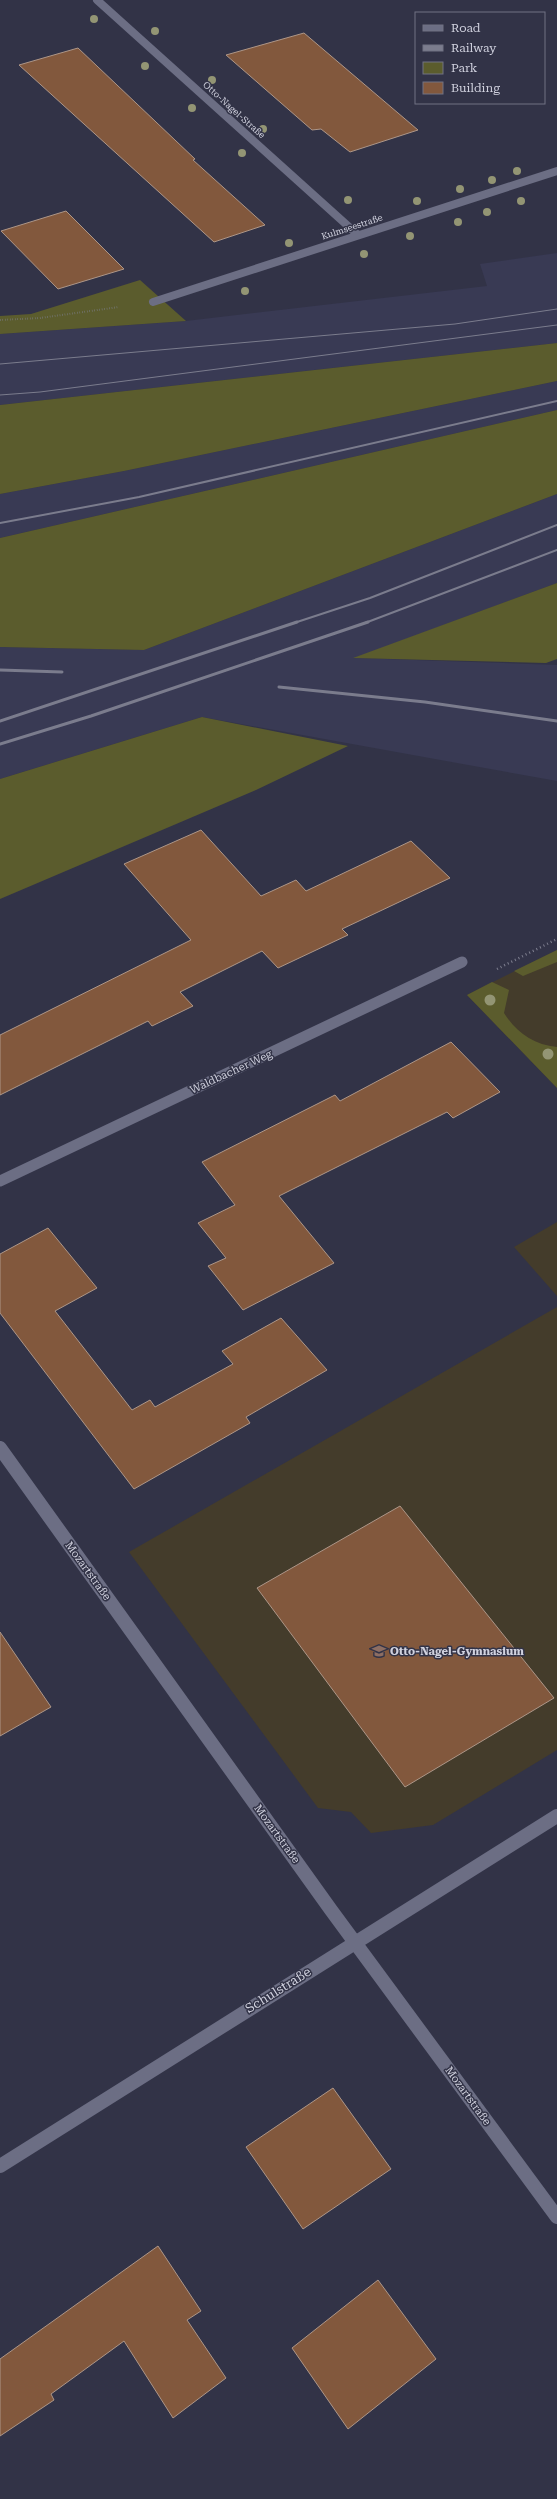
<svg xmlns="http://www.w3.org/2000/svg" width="557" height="2499" viewBox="0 0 557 2499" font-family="'Roboto Serif',serif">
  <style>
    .built { fill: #393a54 }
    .education { fill: #443c2b }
    .green { fill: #5b5c2d }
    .building { fill: #82583d; stroke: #ad9688 }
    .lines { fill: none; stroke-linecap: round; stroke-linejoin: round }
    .path-far1 { stroke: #7e7f8f; stroke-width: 2; stroke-dasharray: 0.5 2; stroke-linecap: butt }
    .path { stroke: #7e7f8f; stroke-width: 2.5; stroke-dasharray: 1 3; stroke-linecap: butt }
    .minor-far2 { stroke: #6c6e84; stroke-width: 8 }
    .minor-far1 { stroke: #6c6e84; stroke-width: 11 }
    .minor { stroke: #6c6e84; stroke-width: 14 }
    .tram { stroke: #7b7c8d; stroke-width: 1 }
    .rail-far1 { stroke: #7b7c8d; stroke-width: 2 }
    .rail { stroke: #7b7c8d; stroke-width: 3 }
    .tree { fill: #939574 }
    .labels { text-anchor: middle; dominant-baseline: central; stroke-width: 3; stroke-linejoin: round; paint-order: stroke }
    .far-street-label { font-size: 9px; fill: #d0d1de; stroke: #323347 }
    .street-label { font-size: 11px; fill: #d0d1de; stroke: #323347 }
    .poi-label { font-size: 11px; font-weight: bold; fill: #d0d1de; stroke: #323347; text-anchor: start }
    .near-street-label { font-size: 13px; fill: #d0d1de; stroke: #323347 }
  </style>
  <rect width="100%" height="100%" fill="#323347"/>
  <path class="built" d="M557 253V343L0 405V334L186 321 487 286 480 264Z
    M557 381V410L0 538V494L124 471Z
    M557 494V583L355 658 557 665V781L202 717 0 779V647L144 650Z"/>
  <path class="education" d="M557 950V1088L467 995Z
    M557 1222V1296L514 1247Z
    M557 1307V1750L433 1825 371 1833 351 1812 318 1808 129 1552Z"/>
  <path class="green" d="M140 280 186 321 0 334V316L31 314Z
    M557 343V381L124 471 0 494V405Z
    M557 410V494L144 650 0 647V538Z
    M557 583V659L546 663 353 658Z
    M202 717 348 746 256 790 0 899V779Z
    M557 950V962L523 976 514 971Z
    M492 982 509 990 504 1013C516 1032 533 1045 557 1047V1088L467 995Z"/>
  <path class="building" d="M304 33 418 130 350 152 321 129 312 130 226 55Z
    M78 48 195 159 193 160 265 225 214 242 19 65Z
    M66 211 124 269 58 289 1 231Z
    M201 830 261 896 296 880 306 891 411 841 450 878 342 929 348 935 278 968 262 951 180 992 193 1006 152 1026 148 1021 0 1095V1035L191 940 124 864Z
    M451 1042 500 1092 453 1118 447 1112 279 1196 334 1263 243 1310 208 1266 226 1258 198 1223 235 1205 202 1162 335 1095 340 1101Z
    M48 1228 97 1288 55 1311 132 1410 150 1400 155 1407 233 1364 222 1351 281 1318 327 1370 246 1417 250 1423 134 1489 0 1313V1254Z
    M400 1506 554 1698 405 1787 257 1588Z
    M0 1632 51 1707 0 1736Z
    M333 2088 391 2169 303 2229 246 2147Z
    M158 2246 201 2311 187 2320 226 2378 173 2418 124 2341 51 2394 54 2400 0 2436V2359Z
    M378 2280 436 2359 348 2429 292 2348Z"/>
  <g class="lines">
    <path class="path-far1" d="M0 320 40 318 119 307"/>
    <path class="path" d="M497 969 557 939"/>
    <path class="minor-far2" d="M97 0 358 235
      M153 302 557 171"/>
    <path class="minor-far1" d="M0 1181 462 962"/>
    <path class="minor" d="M0 1448 331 1910 557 2217
      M0 2166 557 1816"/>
    <path class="tram" d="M0 364 455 324 557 309
      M0 395 40 392 557 325"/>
    <path class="rail-far1" d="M0 523 139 497 557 401
      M294 623 370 598 557 525
      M365 623 557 550"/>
    <path class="rail" d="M0 670 62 672
      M279 687 425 702 557 721
      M0 721 297 622
      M0 744 91 716 368 622"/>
  </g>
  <g class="tree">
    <circle cx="94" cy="19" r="4"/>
    <circle cx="155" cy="31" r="4"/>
    <circle cx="145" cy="66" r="4"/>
    <circle cx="212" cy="80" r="4"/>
    <circle cx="192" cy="108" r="4"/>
    <circle cx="263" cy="129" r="4"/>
    <circle cx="242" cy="153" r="4"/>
    <circle cx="517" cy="171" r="4"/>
    <circle cx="492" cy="180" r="4"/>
    <circle cx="460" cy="189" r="4"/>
    <circle cx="348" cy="200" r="4"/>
    <circle cx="417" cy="201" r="4"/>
    <circle cx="521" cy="201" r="4"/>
    <circle cx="487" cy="212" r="4"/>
    <circle cx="458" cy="222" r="4"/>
    <circle cx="410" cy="236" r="4"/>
    <circle cx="289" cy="243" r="4"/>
    <circle cx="364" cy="254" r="4"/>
    <circle cx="245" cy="291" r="4"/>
    <circle cx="490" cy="1000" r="5.5"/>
    <circle cx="548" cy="1054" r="5.5"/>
  </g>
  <defs>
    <symbol id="school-bare" viewBox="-9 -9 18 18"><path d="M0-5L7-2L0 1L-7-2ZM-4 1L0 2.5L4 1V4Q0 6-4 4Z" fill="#8d6e63" stroke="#323347" stroke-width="2.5" paint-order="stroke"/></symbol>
  </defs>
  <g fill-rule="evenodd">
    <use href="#school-bare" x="369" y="1641" width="20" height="20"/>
  </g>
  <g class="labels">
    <g class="far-street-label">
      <text transform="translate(234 110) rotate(42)">Otto-Nagel-Straße</text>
      <text transform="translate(352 227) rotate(-18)">Kulmseestraße</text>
    </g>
    <g class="street-label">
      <text transform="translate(231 1072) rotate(-25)">Waldbacher Weg</text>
      <text transform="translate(88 1571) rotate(54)">Mozartstraße</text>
      <text transform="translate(277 1834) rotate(54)">Mozartstraße</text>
      <text transform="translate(468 2096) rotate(54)">Mozartstraße</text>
    </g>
    <g class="poi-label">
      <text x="390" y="1651">Otto-Nagel-Gymnasium</text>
    </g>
    <g class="near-street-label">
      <text transform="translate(278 1990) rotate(-32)">Schulstraße</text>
    </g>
  </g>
  <rect x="415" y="12" width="130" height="92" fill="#323347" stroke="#717283"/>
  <rect x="423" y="25" width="20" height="6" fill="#6c6e84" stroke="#717283"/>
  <text x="451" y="32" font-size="12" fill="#d0d1de">Road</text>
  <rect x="423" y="45" width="20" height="6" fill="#7b7c8d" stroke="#717283"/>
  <text x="451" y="52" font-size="12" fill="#d0d1de">Railway</text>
  <rect x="423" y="62" width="20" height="12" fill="#5b5c2d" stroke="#717283"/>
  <text x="451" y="72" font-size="12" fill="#d0d1de">Park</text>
  <rect x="423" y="82" width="20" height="12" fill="#82583d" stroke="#717283"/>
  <text x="451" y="92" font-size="12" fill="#d0d1de">Building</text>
</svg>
